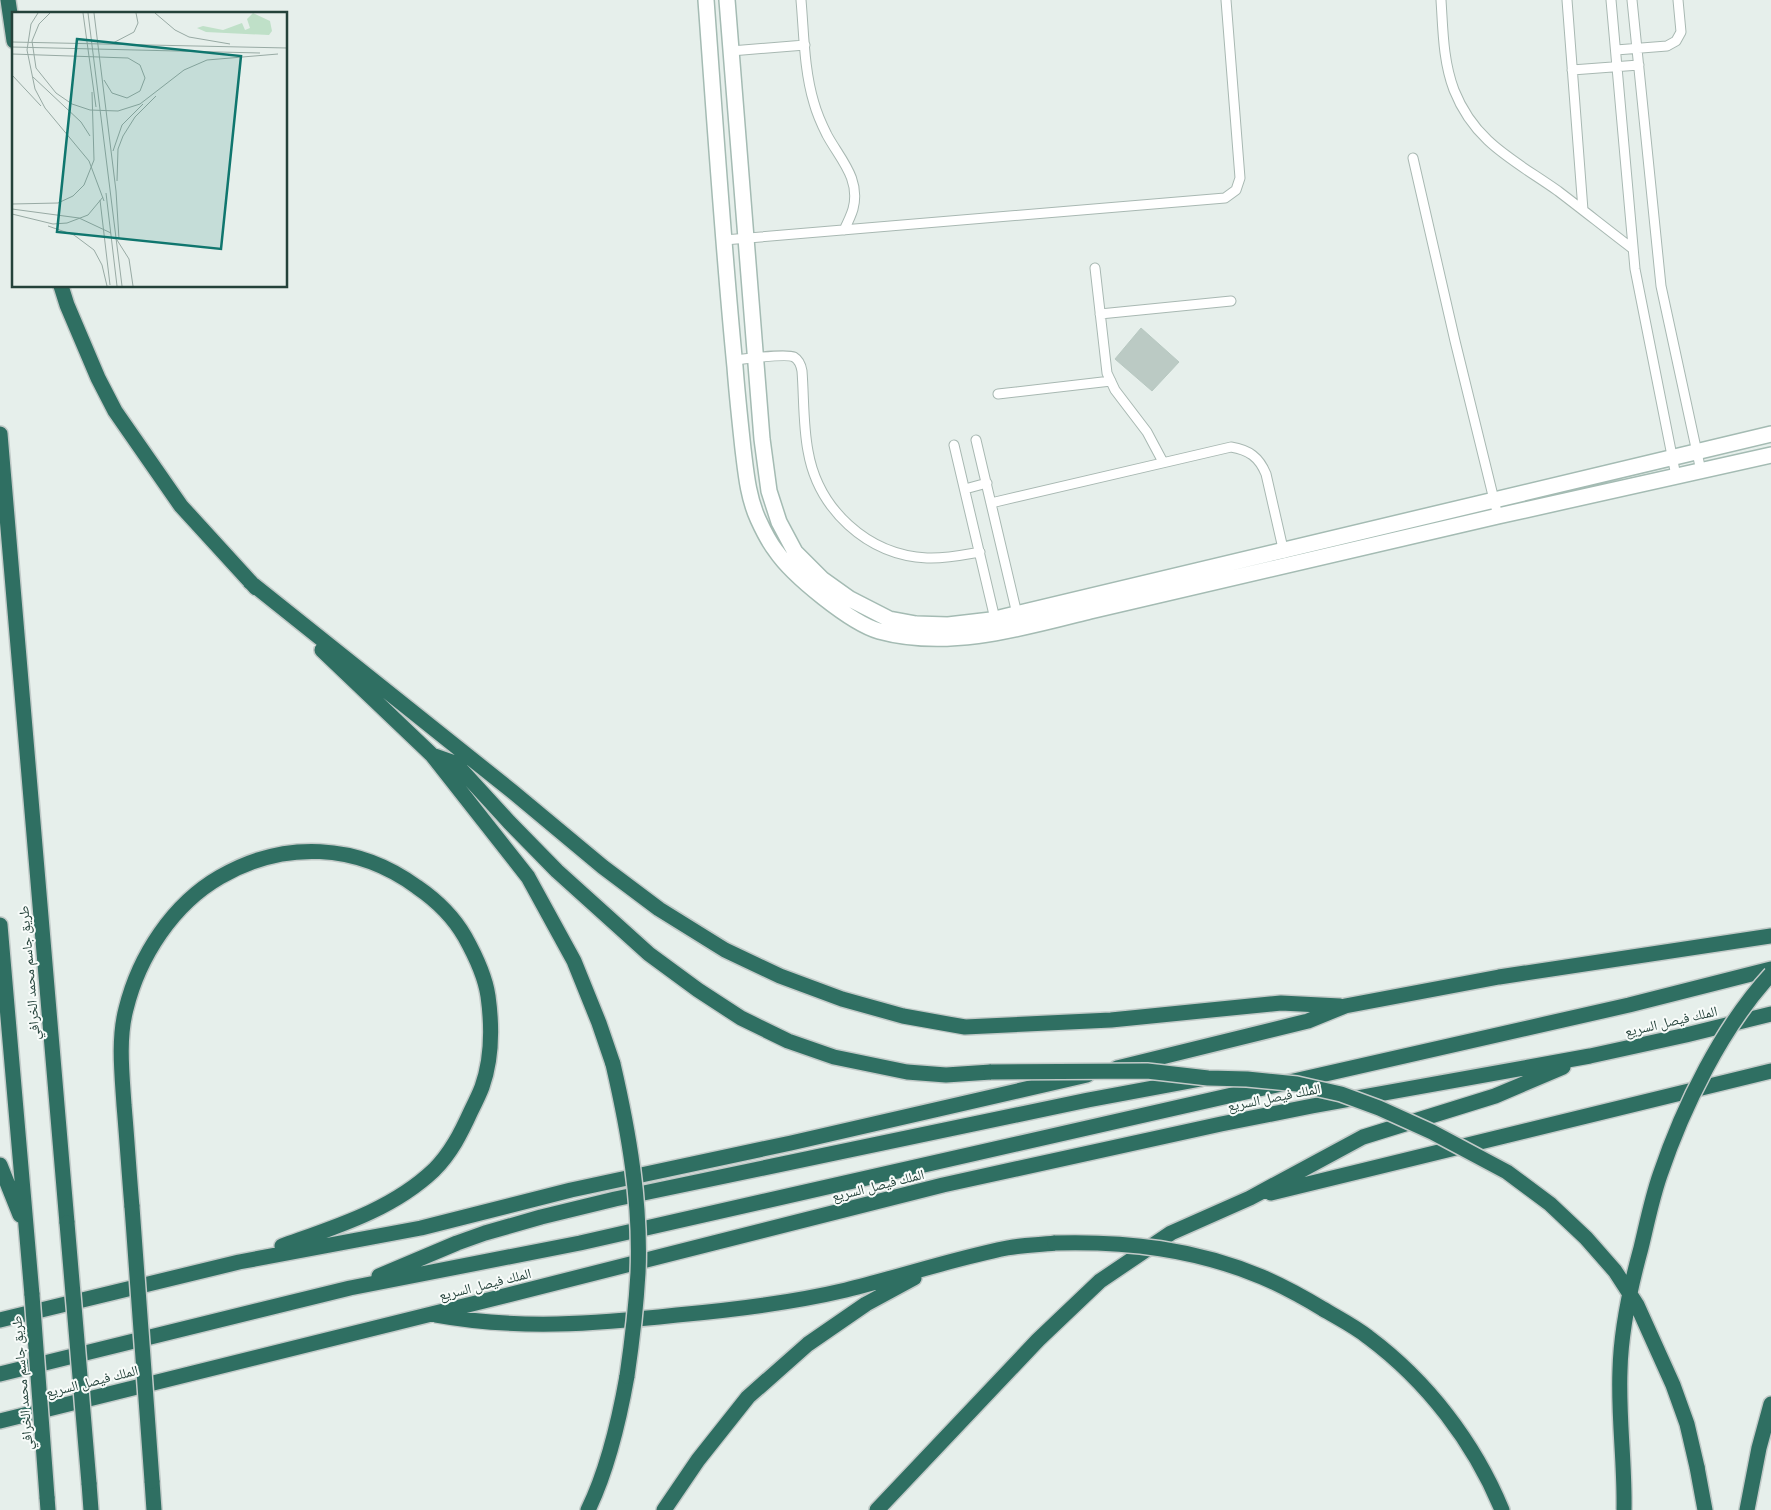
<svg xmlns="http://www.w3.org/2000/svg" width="1771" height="1510" viewBox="0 0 1771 1510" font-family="'PT Sans Narrow','Noto Naskh Arabic',sans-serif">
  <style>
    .building { fill: #bbcac4; stroke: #b8c9c2 }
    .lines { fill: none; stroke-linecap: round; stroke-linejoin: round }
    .lane-casing { stroke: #a8b8b2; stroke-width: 11 }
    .secondary-casing { stroke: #a4bbb3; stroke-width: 18 }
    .highway-casing { stroke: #c2cac8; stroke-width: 18 }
    .lane { stroke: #fff; stroke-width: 9 }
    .secondary { stroke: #fff; stroke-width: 15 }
    .highway { stroke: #2f6f62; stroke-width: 15 }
    .highway-bridge-casing { stroke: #c2cac8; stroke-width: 18; stroke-linecap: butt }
    .highway-bridge { stroke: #2f6f62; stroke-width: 15 }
    .labels { text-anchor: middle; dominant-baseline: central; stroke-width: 4; stroke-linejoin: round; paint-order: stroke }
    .street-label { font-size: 14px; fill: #24423a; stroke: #f7fbf9 }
    .inset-road { fill: none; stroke: #98aaa4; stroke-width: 1 }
    .view { fill: #0f766e; fill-opacity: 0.15; stroke: #0f766e; stroke-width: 2.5 }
    .inset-edge { fill: none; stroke: #24423a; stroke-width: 2.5 }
  </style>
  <rect width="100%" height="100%" fill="#e6efeb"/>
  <path class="building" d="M1141 328 1179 362 1152 391 1115 359Z"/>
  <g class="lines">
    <defs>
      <path id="lane" d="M801 0C804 34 804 70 814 103 817 114 822 125 827 135 840 159 861 179 853 209 851 216 847 224 844 230
        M1441 0C1443 30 1443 61 1454 90 1475 143 1514 160 1558 191 1583 210 1608 230 1633 249
        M1567 0 1583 210
        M1611 0 1635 269 1676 476
        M1632 0 1661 286 1701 471
        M1616 50 1667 46 1676 41 1681 32 1678 0
        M731 51 805 45
        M1572 70 1639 65
        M1413 158 1455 341 1498 516
        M724 240 1225 198 1236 190 1240 178 1226 0
        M1095 268 1107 373 1115 390 1147 432 1163 462
        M1100 314 1231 301
        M734 360C745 359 786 353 794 357 799 360 801 365 802 371 804 397 803 425 808 451 818 509 867 555 927 558 944 559 963 555 980 552
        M998 394 1111 381
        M976 440 1017 614
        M954 445 995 619
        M965 489 987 483
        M991 503 1231 447C1249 450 1259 457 1266 474L1284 553"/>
      <path id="secondary" d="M706 0C715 122 723 245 735 367 737 394 740 421 743 449 746 473 748 497 758 519 763 530 769 542 776 551 793 576 851 623 879 631 948 650 1023 628 1090 611L1498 516 1771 455
        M727 0 762 439 769 491 779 522 795 552 822 579 850 599 889 619 916 624 948 625 991 620 1771 434"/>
      <path id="highway" d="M8 0 14 41
        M61 286 67 305 98 378 115 411 181 506 256 588
        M0 434 67 1223
        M250 582 513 792 603 867 659 909 725 950 780 976 842 999 903 1016 965 1027 1111 1020 1281 1003 1340 1006
        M322 650 432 755 528 877 574 961 599 1023 613 1064
        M432 755 455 763 509 822 557 871 649 954 698 990 741 1018 788 1041 834 1057 907 1072 946 1075 991 1072
        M0 925 32 1295
        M1117 1068 1308 1021 1345 1006 1499 977 1771 936
        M0 1165 20 1215
        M1271 1193 1771 1071
        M132 1207C129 1173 127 1139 124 1105 122 1074 118 1039 126 1009 139 956 173 904 220 877 284 840 357 843 417 887 436 900 453 916 465 937 475 955 485 975 488 996 492 1025 492 1059 482 1087 479 1095 475 1103 471 1111 461 1133 451 1153 434 1170 392 1210 335 1227 282 1246
        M379 1276 457 1243 485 1233 541 1217 615 1199 1088 1100 1201 1079
        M1323 1309C1338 1318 1354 1326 1368 1337 1427 1381 1474 1442 1502 1510
        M436 1315C518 1330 596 1324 677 1315 733 1310 791 1303 846 1290 899 1277 952 1259 1007 1248 1022 1245 1039 1245 1055 1243
        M0 1320 239 1262 421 1228 571 1190 791 1143 1087 1075
        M0 1374 350 1288 580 1243 1629 1005 1771 969
        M0 1421 492 1299 943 1185 1221 1124 1312 1106 1590 1056 1686 1035 1771 1014
        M1697 1467 1705 1510
        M152 1481 154 1510
        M89 1483 91 1510
        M47 1497 48 1510
        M588 1510C608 1469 619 1421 627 1376
        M664 1510 698 1460 748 1397 808 1344 866 1304 914 1278
        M877 1510 1038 1340 1100 1281 1171 1233 1250 1198 1363 1137 1495 1096 1563 1067
        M1747 1510 1759 1448 1771 1404"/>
    </defs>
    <use href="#lane" class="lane-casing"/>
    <use href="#secondary" class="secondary-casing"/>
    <use href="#highway" class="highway-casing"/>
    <use href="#lane" class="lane"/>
    <use href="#secondary" class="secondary"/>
    <use href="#highway" class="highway"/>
    <defs>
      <path id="highway-bridge" d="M613 1064C629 1133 641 1202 638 1273 636 1308 632 1342 627 1376
        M991 1072 1147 1071 1208 1078 1247 1079 1297 1084 1341 1094 1379 1108 1432 1132 1507 1172 1550 1204 1586 1238 1615 1271 1637 1305 1673 1385 1687 1424 1697 1467
        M132 1207 152 1481
        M67 1223 89 1483
        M1055 1243C1127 1241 1195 1249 1262 1277 1283 1286 1303 1297 1323 1309
        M32 1295 47 1497
        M1624 1510C1625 1463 1618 1417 1620 1370 1621 1328 1630 1288 1641 1248 1647 1223 1652 1198 1660 1175 1683 1107 1722 1027 1771 974"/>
    </defs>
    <use href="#highway-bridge" class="highway-bridge-casing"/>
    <use href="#highway-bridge" class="highway-bridge"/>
  </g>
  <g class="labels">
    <g class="street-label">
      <text transform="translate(29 973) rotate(-95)">طريق جاسم محمد الخرافي</text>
      <text transform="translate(1671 1021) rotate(-13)">الملك فيصل السريع</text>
      <text transform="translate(1274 1097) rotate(-11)">الملك فيصل السريع</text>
      <text transform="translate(878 1185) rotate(-14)">الملك فيصل السريع</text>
      <text transform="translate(485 1284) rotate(-14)">الملك فيصل السريع</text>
      <text transform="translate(92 1381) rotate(-14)">الملك فيصل السريع</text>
      <text transform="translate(22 1383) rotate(-95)">طريق جاسم محمد الخرافي</text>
    </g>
  </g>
  <g transform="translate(12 12)">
    <rect width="275" height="275" fill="#e6efeb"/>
    <path d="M241 1 258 9 260 19 257 23 194 20 185 16 191 14 211 18 230 11 233 18 238 16 235 7Z" fill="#bfe0c8"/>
    <path class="inset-road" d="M26 1 19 12 15 38 23 77 33 96 77 149 92 189M38 1 27 12 20 29 24 56 44 81 60 92 78 98 106 99 128 92 172 58 195 48 266 42M71 1 84 95M76 1 110 274M82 1 104 179 107 227M143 1 163 18 177 25 218 32M0 30 275 36M101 31 122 20 126 11 124 1M0 35 248 41M0 42 116 46 128 53 133 66 128 79 115 86 100 81 92 68M0 63 29 94M21 65 69 110 78 124M101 139 110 113 131 92M105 169 106 137 111 124 123 105 144 84M94 181 105 274M88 188 98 273M0 192 46 191 61 184 72 173 82 148 80 80M0 197 67 206 99 221M0 202 41 212 55 211 76 203 91 185M36 214 62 223 82 238 90 253 95 274M105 228 117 247 121 274"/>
    <path class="view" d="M65 27 229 44 209 237 45 220Z"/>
    <rect width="275" height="275" class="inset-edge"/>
  </g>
</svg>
